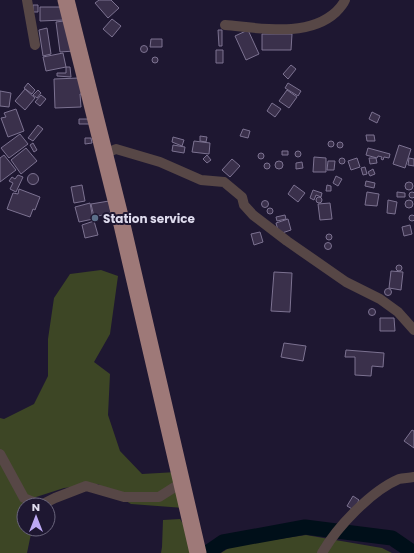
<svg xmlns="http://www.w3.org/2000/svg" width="414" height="553" viewBox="0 0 414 553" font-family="Poppins,sans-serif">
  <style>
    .green { fill: #3d4625 }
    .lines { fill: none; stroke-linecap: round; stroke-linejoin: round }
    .river { stroke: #000f19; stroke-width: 15 }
    .building { fill: #3a304b; stroke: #7c7291 }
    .minor { stroke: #574746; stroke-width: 10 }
    .trunk { stroke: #9e7978; stroke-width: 17 }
    .service-dot { fill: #5c6f8a; stroke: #1e1731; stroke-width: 1.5 }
    .labels { text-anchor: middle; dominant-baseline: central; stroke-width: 4; stroke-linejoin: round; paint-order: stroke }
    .poi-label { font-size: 12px; font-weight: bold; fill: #dfdcee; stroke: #1e1731; text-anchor: start }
  </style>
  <rect width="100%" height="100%" fill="#1e1731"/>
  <path class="green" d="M101 270 118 276 110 334 94 362 110 374 108 415 120 451 142 474 177 472 184 508 131 504 98 484 64 488 33 498 30 505H24V529H32L27 553H0V418L4 419 34 404 48 376V339L54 298 70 274Z
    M180 519 200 551V553H161L162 547 163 520Z
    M306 535 382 548 392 553H221L232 546Z"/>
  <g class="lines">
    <path class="river" d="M207 553 223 542 305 527 392 538 414 553"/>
  </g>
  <path class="building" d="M99 0H111L119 8 108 18 95 3Z
    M33 5H38V12H33Z
    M40 7H63L64 20 40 21Z
    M112 19 121 26 112 37 103 29Z
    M71 20 74 51 60 52 56 22Z
    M47 28 51 54 43 56 39 30Z
    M218 30H222V46H219Z
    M248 30 259 54 246 60 235 36Z
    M262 34H292L291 50H262Z
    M151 39H162V47H150Z
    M140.5 49a3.5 3.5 0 1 1 7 0a3.5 3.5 0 1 1-7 0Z
    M216 50H223V63H216Z
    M63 53 66 67 46 71 43 57Z
    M152 60a3 3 0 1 1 6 0a3 3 0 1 1-6 0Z
    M291 65 296 69 288 79 283 74Z
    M66 67H70L71 77 57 76V73H66Z
    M79 78 83 94H80L81 107 55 108 54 79Z
    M28 83 35 90 32 94 24 88Z
    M288 83 301 91 298 96 285 88Z
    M25 89 35 98 25 110 15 101Z
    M38 90 41 93 37 98 33 95Z
    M287 90 297 97 289 108 279 101Z
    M0 91 11 93 9 107 0 106Z
    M41 95 46 99 40 106 35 102Z
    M272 103 281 109 275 117 267 111Z
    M16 109 24 131 8 137 1 118 6 117 4 113Z
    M372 112 380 116 377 123 369 119Z
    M79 119H90V124H79Z
    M38 125 43 129 33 141 28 138Z
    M243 129 250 131 248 138 240 136Z
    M20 134 28 144 9 158 1 148Z
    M366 135H374L375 141H367Z
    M200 136 207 137 206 142 200 141Z
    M173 137 184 140 182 146 172 142Z
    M85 138H91L92 143 85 144Z
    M328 144a3 3 0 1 1 6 0a3 3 0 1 1-6 0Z
    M194 141 210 143 209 154 192 152Z
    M337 145a3 3 0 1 1 6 0a3 3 0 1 1-6 0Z
    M33 143 37 150 34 152 30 145Z
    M173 145 185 147 184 153 172 151Z
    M399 145 411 149 405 168 393 164Z
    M26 148 37 161 21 174 11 160Z
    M368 148 390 154 389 158 384 157 383 160 381 159 382 157 378 156 377 158 366 155Z
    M295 154a3 3 0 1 1 6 0a3 3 0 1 1-6 0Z
    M282 151H288V155H282Z
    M258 156a3 3 0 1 1 6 0a3 3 0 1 1-6 0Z
    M4 155 16 170 0 182V158Z
    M207 155 211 160 207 163 203 159Z
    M314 157 326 158V172H313Z
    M357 158 360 167 351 170 348 161Z
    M369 158H376L377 163 370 164Z
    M409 158 414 159V166L408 165Z
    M339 161a3 3 0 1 1 6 0a3 3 0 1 1-6 0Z
    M232 159 240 166 230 177 222 170Z
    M275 165a4 4 0 1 1 8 0a4 4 0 1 1-8 0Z
    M328 161H335L334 170H327Z
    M302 162 303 168 296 169V163Z
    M264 166a3 3 0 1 1 6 0a3 3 0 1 1-6 0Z
    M365 167 367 174 363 175 361 168Z
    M373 169 375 174 370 176 368 172Z
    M27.5 179a5.5 5.5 0 1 1 11 0a5.5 5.5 0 1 1-11 0Z
    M18 175 23 177 16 192 10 189 13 183 9 181 12 177 15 179Z
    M336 176 342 179 338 186 333 183Z
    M366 181 375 183 374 188 365 186Z
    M405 186a4 4 0 1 1 8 0a4 4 0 1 1-8 0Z
    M82 185 85 201 74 203 71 187Z
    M294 185 305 193 298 202 288 194Z
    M327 185 331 186V191H326Z
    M19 189 40 197 35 210 33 209 30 217 7 209 13 193 18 194Z
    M313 190 322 193 321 197 316 195 314 200 310 198Z
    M367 192 379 194 377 206 365 205Z
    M397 192 405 193V197H397Z
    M409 195a3 3 0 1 1 6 0a3 3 0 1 1-6 0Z
    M316 200a3 3 0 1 1 6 0a3 3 0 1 1-6 0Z
    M388 200 397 202 395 214 387 213Z
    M405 204a4 4 0 1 1 8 0a4 4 0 1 1-8 0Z
    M261.5 204a3.5 3.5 0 1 1 7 0a3.5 3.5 0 1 1-7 0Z
    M109 201 111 213 94 217 91 204Z
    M90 203 93 219 79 222 75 207Z
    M330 203 332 219 320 220 318 204Z
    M267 211a3 3 0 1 1 6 0a3 3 0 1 1-6 0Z
    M285 215 286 219 277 221 276 217Z
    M409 218a3 3 0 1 1 6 0a3 3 0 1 1-6 0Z
    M288 219 291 230 279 234 276 223Z
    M94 221 98 235 85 238 82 225Z
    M410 225 412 234 404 236 402 227Z
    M260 232 263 242 254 245 251 234Z
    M326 237a3 3 0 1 1 6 0a3 3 0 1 1-6 0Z
    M324.5 246a3.5 3.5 0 1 1 7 0a3.5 3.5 0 1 1-7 0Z
    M396 268a3 3 0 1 1 6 0a3 3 0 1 1-6 0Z
    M391 271 403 272 401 290 389 288Z
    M274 272 292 273 290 312 271 311Z
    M384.5 292a3.5 3.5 0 1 1 7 0a3.5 3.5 0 1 1-7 0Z
    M368.5 312a3.5 3.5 0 1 1 7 0a3.5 3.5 0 1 1-7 0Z
    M380 318H394L395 331H380Z
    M284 343 306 346 303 361 281 357Z
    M346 350 384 353 383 367 372 366 371 376 355 375V357H345Z
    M412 430 414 431V448L404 441Z
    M353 496 359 500 354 510 347 506Z"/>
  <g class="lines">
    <path class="minor" d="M27 0 35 45
      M225 25C260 28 308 38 336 12 340 8 343 5 345 0
      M104 154 116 149 160 162 201 180 224 182 242 197 244 205 253 215 287 241 346 282 380 299 398 312 414 330
      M0 454 24 498 41 505 55 498 86 486 124 497H159L181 483
      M322 553C337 527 371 491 399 479 403 478 409 478 414 477"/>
    <path class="trunk" d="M66 0 120 216 198 553"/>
  </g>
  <circle class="service-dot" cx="95" cy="218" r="4"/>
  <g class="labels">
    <g class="poi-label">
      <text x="103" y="218">Station service</text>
    </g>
  </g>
  <g transform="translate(36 517)"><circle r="19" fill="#1e1731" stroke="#6b667d"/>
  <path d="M0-3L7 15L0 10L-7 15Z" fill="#bda9f5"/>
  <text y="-6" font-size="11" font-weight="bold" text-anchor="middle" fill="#dfdcee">N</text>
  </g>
</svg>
